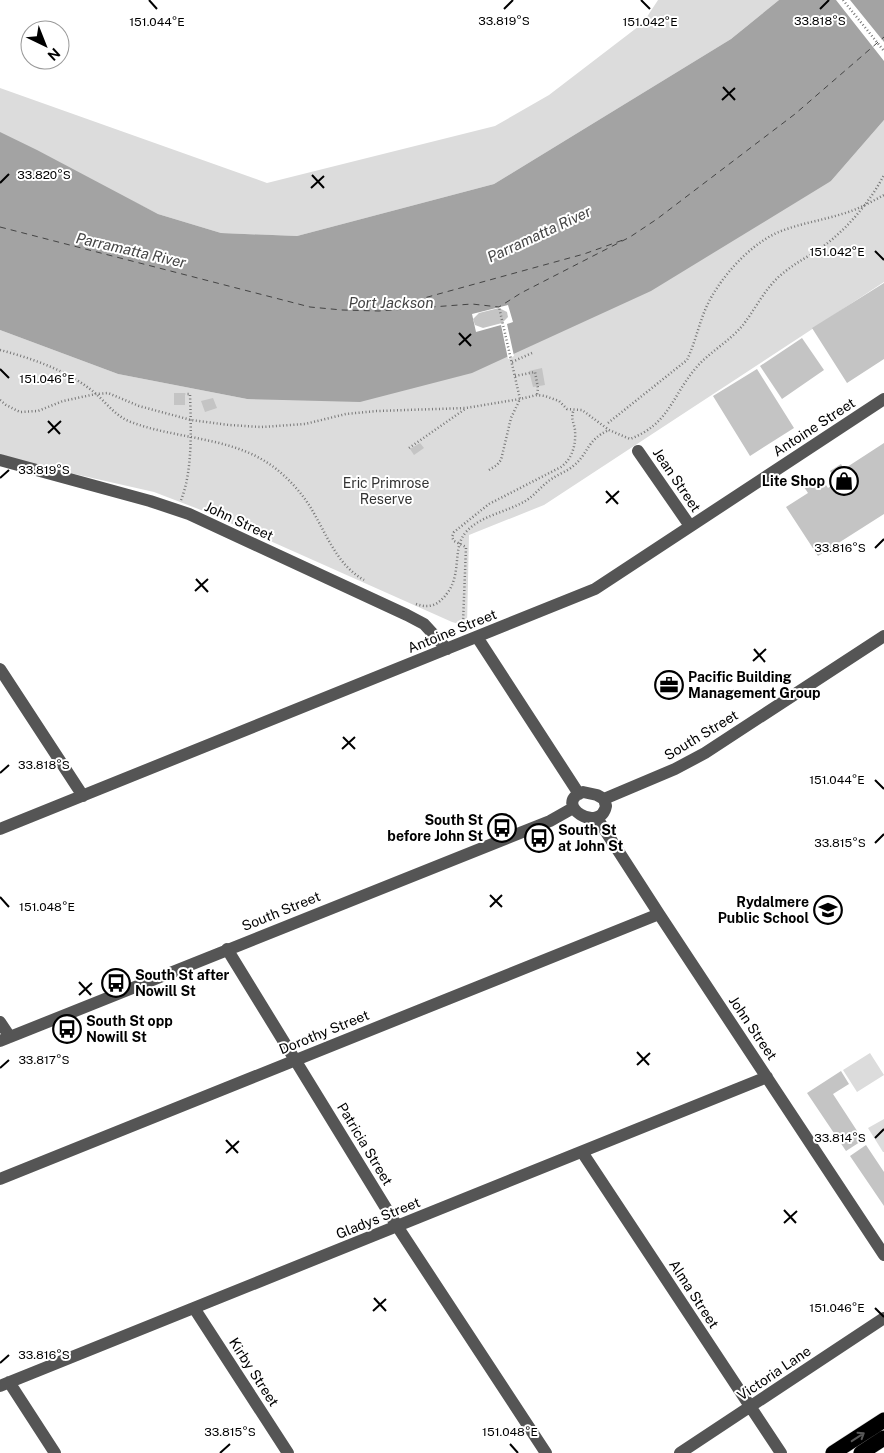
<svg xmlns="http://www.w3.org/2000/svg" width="884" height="1453" viewBox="0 0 884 1453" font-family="'Public Sans',sans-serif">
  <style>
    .green { fill: #dcdcdc }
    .water { fill: #a3a3a3 }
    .pier { fill: #fff }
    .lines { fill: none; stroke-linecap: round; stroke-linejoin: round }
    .ferry { stroke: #444; stroke-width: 1; stroke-dasharray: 6 5; stroke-linecap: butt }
    .building { fill: #c4c4c4 }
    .highway-casing { stroke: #dbdbdb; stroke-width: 16 }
    .path { stroke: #777; stroke-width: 2.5; stroke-dasharray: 1 2.5; stroke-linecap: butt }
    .minor { stroke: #555; stroke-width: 12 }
    .highway { stroke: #000; stroke-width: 15 }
    .oneway { stroke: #595959 }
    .ticks { fill: none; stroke: #000; stroke-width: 2 }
    .labels { text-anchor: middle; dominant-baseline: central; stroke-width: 4; stroke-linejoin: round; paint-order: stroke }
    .street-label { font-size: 14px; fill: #000; stroke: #fff }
    .poi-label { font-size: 14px; font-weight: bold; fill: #000; stroke: #fff; text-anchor: start }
    .park-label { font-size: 14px; fill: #333; stroke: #fff }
    .water-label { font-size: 15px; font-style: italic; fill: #444; stroke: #fff }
    .ticks-label { font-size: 12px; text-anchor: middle; fill: #000; stroke: #fff; stroke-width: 4; stroke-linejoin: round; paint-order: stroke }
  </style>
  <rect width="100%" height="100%" fill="#fff"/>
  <path class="green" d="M658 0H779L731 39 494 184 297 236 221 233 158 214 0 134V88L267 183 495 126 549 95 643 23Z
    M884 120V282L544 505 469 535 467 626 452 622 396 597 201 510 154 492 35 465 0 454V330L118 374 247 399 831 181Z
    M870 1053 884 1075 857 1092 843 1070Z
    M884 1119V1152H883L868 1128Z"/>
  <path class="water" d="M779 0H884V120L831 181 651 291 472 373 360 402 247 399 118 374 0 330V132L37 150 158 214 221 233 297 236 494 184 731 39Z"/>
  <path class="pier" d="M836 0H850L884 42V61Z
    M508 305 513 322 507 324 514 356 508 359 501 325 476 332 472 314Z"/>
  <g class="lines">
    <path class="ferry" d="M0 227 310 307 342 310 379 311 472 304 499 307 521 293 630 237 657 219 795 114 884 37
      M384 309 584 254 623 240"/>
  </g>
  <path class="building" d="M884 283V359L847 383 812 328Z
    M499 308 507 312 508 317 502 323 483 328 475 325 473 319 479 313Z
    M802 338 824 370 782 399 760 366Z
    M542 368 545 385 533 387 529 371Z
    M757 369 794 428 750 456 713 396Z
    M174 393H185V405H174Z
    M213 398 217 408 205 412 201 401Z
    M420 443 424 448 414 455 410 449Z
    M884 443V514L818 556 786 507 808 493 804 487 820 476 828 488 837 482 830 471 841 464 844 469Z
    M841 1071 849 1084 833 1094 863 1140 846 1151 807 1093Z
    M866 1145 884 1172V1206L850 1156Z"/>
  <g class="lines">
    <defs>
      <path id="highway" d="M833 1453 884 1420
        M861 1453 884 1438"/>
    </defs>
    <use href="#highway" class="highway-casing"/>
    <path class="path" d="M843 0 884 51
      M0 350C31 358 65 370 90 389 104 399 114 416 131 422 178 440 233 436 275 468 289 479 303 494 312 510 327 535 337 565 364 580
      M512 362 532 353
      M515 376 535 372 538 388 537 395
      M0 400 6 405 20 412 38 411 63 401 96 394 108 393 139 406 191 420 229 425 261 427 305 424 346 414 377 411 466 408 520 399 537 395 545 396 559 401 567 409 582 410 609 430 630 439C669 424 671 398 695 369 709 352 729 342 743 325 756 308 765 288 782 274 796 262 814 254 829 242 851 224 871 200 884 175
      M608 423 687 360C697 339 700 316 712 296 727 270 755 240 784 230 803 223 823 220 842 214 857 210 871 202 884 195
      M409 448 465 409
      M489 470 497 465 501 460 511 418 520 399 499 307
      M181 500C193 471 191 425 190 394H185
      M416 604C430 609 439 605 448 592 462 572 452 548 466 532 481 515 508 512 527 500 536 494 543 484 553 478 559 474 567 471 572 467 589 454 586 440 609 430
      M467 628 463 623 466 547 454 541 452 537 454 532 489 504 561 467C573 458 576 444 575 430 574 423 570 417 574 410"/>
    <path class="minor" d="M638 451 690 526
      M0 460 150 501 189 514 407 615 424 624 447 649
      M477 637 579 794
      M0 669 83 796
      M583 792 597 795 604 799 606 806C600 835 551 804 583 792Z
      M604 799 675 769 705 753 884 636
      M597 818 659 914 884 1255
      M0 829 595 589 884 399
      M227 949 397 1226 546 1453
      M0 1022 10 1037
      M0 1041 550 821 573 808
      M582 1152 781 1453
      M0 1179 659 914
      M194 1308 288 1453
      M9 1382 55 1453
      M0 1386 767 1077
      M680 1453 884 1318"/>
    <use href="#highway" class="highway"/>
  </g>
  <defs><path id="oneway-shaft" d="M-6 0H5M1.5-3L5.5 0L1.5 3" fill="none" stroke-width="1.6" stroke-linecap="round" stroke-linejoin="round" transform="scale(1.25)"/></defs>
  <use class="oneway" href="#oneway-shaft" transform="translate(858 1437) rotate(-33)"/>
  <path class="ticks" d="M149 0 157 9M641 0 650 9M504 9 513 0M820 9 829 0M723 87 735 100M722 100 735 88M312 175 324 188M0 183 9 174M311 188 324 176M875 251 884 260M459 333 471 346M459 345 471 334M0 369 9 378M48 421 60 434M48 433 61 421M0 478 9 470M606 491 618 504M606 503 619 491M875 548 884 539M196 579 208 592M195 591 208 579M754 649 765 662M753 661 766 649M343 737 355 749M342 749 355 737M0 773 9 765M875 780 884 789M875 843 884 834M490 895 502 907M0 897 9 907M490 907 502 895M79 982 91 995M79 995 92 983M637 1052 649 1065M637 1065 650 1053M0 1068 9 1060M875 1138 884 1129M226 1140 238 1153M226 1153 239 1141M784 1210 796 1223M784 1223 797 1211M374 1298 386 1311M875 1308 884 1317M373 1311 386 1299M0 1363 9 1355M510 1444 518 1453M220 1453 230 1444"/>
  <defs>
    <symbol id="shop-ring" viewBox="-11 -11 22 22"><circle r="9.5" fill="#fff" stroke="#000" stroke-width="1.5"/><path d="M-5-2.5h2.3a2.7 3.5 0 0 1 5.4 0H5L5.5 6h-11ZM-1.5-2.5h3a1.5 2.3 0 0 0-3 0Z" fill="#000"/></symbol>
    <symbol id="office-ring" viewBox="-11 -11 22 22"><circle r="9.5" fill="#fff" stroke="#000" stroke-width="1.5"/><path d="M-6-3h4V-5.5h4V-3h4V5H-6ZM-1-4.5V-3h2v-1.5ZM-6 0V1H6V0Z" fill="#000"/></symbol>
    <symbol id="bus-ring" viewBox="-11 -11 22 22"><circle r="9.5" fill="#fff" stroke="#000" stroke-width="1.5"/><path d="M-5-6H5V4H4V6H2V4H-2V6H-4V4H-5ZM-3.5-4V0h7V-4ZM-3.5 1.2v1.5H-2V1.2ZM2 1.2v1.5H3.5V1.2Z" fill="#000"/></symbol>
    <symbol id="school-ring" viewBox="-11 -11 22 22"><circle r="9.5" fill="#fff" stroke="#000" stroke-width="1.5"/><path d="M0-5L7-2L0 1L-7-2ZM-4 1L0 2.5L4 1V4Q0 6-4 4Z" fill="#000"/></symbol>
  </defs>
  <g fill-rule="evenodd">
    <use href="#shop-ring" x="828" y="465" width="32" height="32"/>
    <use href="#office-ring" x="653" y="669" width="32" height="32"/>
    <use href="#bus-ring" x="486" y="812" width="32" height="32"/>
    <use href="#bus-ring" x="523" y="822" width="32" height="32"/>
    <use href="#school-ring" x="812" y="894" width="32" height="32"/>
    <use href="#bus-ring" x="100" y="967" width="32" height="32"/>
    <use href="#bus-ring" x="51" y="1013" width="32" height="32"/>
  </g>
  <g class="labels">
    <g class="street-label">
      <text transform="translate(814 427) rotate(-33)">Antoine Street</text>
      <text transform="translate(677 480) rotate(56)">Jean Street</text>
      <text transform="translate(239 521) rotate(25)">John Street</text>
      <text transform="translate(452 631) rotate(-22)">Antoine Street</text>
      <text transform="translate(701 735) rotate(-31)">South Street</text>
      <text transform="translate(281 911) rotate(-22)">South Street</text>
      <text transform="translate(753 1028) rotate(56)">John Street</text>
      <text transform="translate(324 1032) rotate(-22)">Dorothy Street</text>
      <text transform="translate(365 1144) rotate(59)">Patricia Street</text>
      <text transform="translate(378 1218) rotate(-22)">Gladys Street</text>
      <text transform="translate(694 1294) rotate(57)">Alma Street</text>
      <text transform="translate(254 1372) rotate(57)">Kirby Street</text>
      <text transform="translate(774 1373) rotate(-34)">Victoria Lane</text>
    </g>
    <g class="poi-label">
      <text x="825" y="481" text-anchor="end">Lite Shop</text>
      <text x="688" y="677">Pacific Building<tspan x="688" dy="16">Management Group</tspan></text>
      <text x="483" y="820" text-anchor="end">South St<tspan x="483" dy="16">before John St</tspan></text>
      <text x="558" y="830">South St<tspan x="558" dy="16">at John St</tspan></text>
      <text x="809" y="902" text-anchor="end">Rydalmere<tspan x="809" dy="16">Public School</tspan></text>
      <text x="135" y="975">South St after<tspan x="135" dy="16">Nowill St</tspan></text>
      <text x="86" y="1021">South St opp<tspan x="86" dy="16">Nowill St</tspan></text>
    </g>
    <g class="park-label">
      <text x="386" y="483">Eric Primrose<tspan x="386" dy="16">Reserve</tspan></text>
    </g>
    <g class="water-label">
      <text transform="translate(539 234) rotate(-25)">Parramatta River</text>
      <text transform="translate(131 250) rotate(13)">Parramatta River</text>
      <text x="391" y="302">Port Jackson</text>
    </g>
  </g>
  <g class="ticks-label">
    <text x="504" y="25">33.819°S</text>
    <text x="820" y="25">33.818°S</text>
    <text x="157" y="26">151.044°E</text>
    <text x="650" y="26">151.042°E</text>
    <text x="44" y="179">33.820°S</text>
    <text x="837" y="256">151.042°E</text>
    <text x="47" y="383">151.046°E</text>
    <text x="44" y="474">33.819°S</text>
    <text x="840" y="552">33.816°S</text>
    <text x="44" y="769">33.818°S</text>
    <text x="837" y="784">151.044°E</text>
    <text x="840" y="847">33.815°S</text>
    <text x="47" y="911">151.048°E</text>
    <text x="44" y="1064">33.817°S</text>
    <text x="840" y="1142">33.814°S</text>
    <text x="837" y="1312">151.046°E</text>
    <text x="44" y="1359">33.816°S</text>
    <text x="510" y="1436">151.048°E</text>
    <text x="230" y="1436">33.815°S</text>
  </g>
  <g transform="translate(45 45) rotate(137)"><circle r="24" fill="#ffffff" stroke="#999999"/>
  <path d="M0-4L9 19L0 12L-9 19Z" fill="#000000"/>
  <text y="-8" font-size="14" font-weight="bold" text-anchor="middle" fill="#000000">N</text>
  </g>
</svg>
